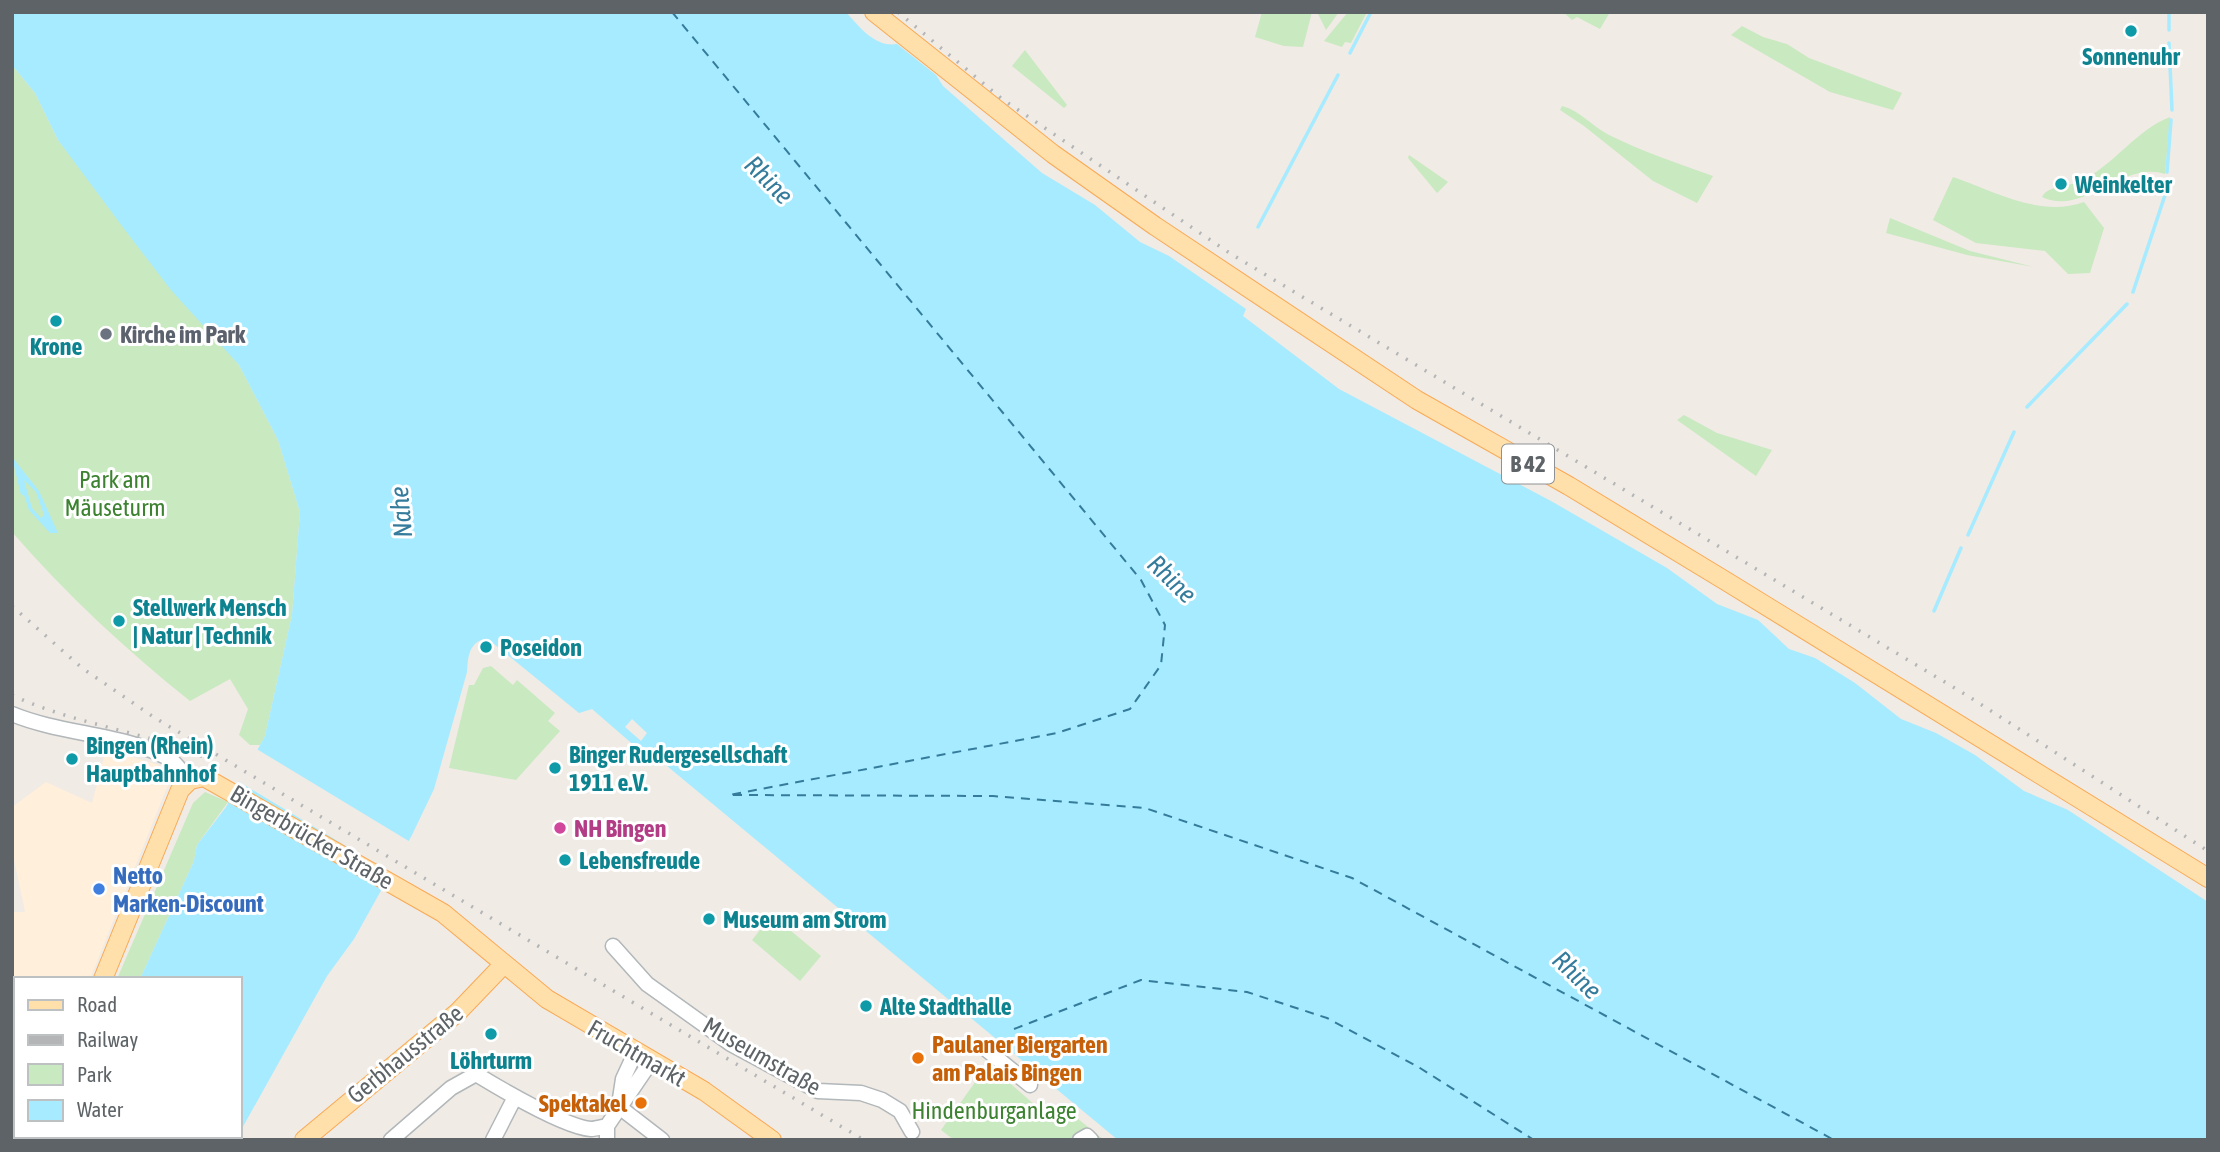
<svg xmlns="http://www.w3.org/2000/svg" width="2220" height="1152" viewBox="0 0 2220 1152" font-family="'Asap Condensed',sans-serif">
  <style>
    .commercial { fill: #ffefdb }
    .green { fill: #c9e9c0 }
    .water { fill: #a6ebff; fill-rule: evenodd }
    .pier { fill: #f0ebe5 }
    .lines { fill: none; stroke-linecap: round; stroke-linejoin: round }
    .stream { stroke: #a6ebff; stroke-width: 3.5 }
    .ferry { stroke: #357c9c; stroke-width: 2; stroke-dasharray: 9 7; stroke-linecap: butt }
    .minor-casing { stroke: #b2b7ba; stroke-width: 17 }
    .major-casing { stroke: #f9a955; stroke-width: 20 }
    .minor { stroke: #fff; stroke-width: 14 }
    .major { stroke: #ffe0ab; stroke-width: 18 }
    .rail { stroke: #b4b5b6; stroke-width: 3.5; stroke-dasharray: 2 9; stroke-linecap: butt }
    .culture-dot { fill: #0f9aa8; stroke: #fff; stroke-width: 2.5 }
    .worship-dot { fill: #6b7280; stroke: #fff; stroke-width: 2.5 }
    .hotel-dot { fill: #d1479c; stroke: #fff; stroke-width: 2.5 }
    .shop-dot { fill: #3f7fe0; stroke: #fff; stroke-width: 2.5 }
    .food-dot { fill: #e8710a; stroke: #fff; stroke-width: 2.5 }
    .labels { text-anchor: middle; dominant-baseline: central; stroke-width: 6; stroke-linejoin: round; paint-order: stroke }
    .shield { fill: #fff; stroke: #8e9294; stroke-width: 2 }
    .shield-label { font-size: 23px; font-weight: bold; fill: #5d6366 }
    .culture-label { font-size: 24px; font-weight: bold; fill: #0d838f; stroke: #fff; text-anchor: start }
    .worship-label { font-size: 24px; font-weight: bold; fill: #5b616d; stroke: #fff; text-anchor: start }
    .park-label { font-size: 24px; fill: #3c8230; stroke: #fff }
    .hotel-label { font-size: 24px; font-weight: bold; fill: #b23c85; stroke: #fff; text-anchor: start }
    .street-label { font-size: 24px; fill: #5d6366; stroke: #fff }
    .shop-label { font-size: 24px; font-weight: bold; fill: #366cbe; stroke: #fff; text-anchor: start }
    .food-label { font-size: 24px; font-weight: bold; fill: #c56008; stroke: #fff; text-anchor: start }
    .water-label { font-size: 26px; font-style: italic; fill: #357c9c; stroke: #fff }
  </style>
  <rect width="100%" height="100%" fill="#f0ebe5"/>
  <path class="commercial" d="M106 749 159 765 170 780 90 979H16V987L12 985V912H25L12 850V807L46 782 92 803Z"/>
  <path class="green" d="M1262 12H1312L1303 47 1284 46 1255 37Z
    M1317 12H1339L1326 30Z
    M1348 12H1367L1351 43 1345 42 1342 47 1324 41Z
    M1563 12H1610L1600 29 1577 17 1572 20Z
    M1742 26 1763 37 1787 44 1809 58 1902 93 1893 110 1830 92 1731 35Z
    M1025 50 1067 105 1064 108 1012 66Z
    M12 65 35 93 58 140 239 365 278 440 300 512 292 615 265 736 260 745H250L239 735 248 709 230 679 190 701C125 649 67 595 12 532Z
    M1562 106C1579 110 1593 127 1609 135 1643 152 1677 163 1713 176L1697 203 1653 181 1584 126 1560 110Z
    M2170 117 2165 174C2122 160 2084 217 2042 197 2048 185 2069 187 2081 181 2114 165 2136 130 2170 117Z
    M1409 155 1448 182 1437 193 1408 158Z
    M1953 177C1994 191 2040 218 2084 202L2104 228 2090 273 2068 274 2045 251 1976 243 1933 220Z
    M1890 218 1970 251 2034 267 1967 255 1886 233Z
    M1684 415 1717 433 1772 450 1756 476 1677 420Z
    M491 666 513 685 517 680 555 713 548 721 560 731 516 780 449 768 469 685H474L483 668Z
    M205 792 228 802 197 845 194 861 140 979H117L193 803Z
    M772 915 821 956 800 981 752 940Z
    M988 1064 1060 1127 1072 1114 1104 1140H954L941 1130Z"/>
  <path class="water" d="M12 12H846C859 27 876 48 897 44L936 75 943 86 1042 173 1095 205 1140 242 1169 256 1246 309 1243 316 1339 389 1551 501 1667 568 1717 604 1758 620 1789 649 1815 658 1855 683 1901 719 1936 733 1975 755 2024 791 2068 810 2208 902V1140H1118L655 756 644 754 592 709 579 713 494 644 481 640C468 646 468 659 467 672L434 789 412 835 354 939 327 976 240 1132V979H140L194 861 197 845 226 807 265 736 292 615 300 512 278 440 239 365 171 290 125 230 58 140 35 93 12 65Z
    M12 457 39 491 58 533H50L29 510 24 495H21ZM24 480 36 492 44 515 41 518 32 508Z
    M68 1136H237L235 1140H66Z"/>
  <path class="pier" d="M632 719 647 733 641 741 625 727Z
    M255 748 412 843 394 875 236 780Z"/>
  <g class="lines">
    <path class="stream" d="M2169 12V30
      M2169 43 2172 110
      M1350 53 1371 12
      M2167 172 2171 120
      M1258 227 1338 75
      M2133 292 2168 186
      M2027 407 2127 304
      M1968 535 2014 432
      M1934 611 1961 548"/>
    <path class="ferry" d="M672 12 1141 580 1165 625 1161 665 1130 709 1057 733 729 795
      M733 795 993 796 1145 808 1352 878 1834 1140
      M1014 1029 1141 980 1247 992 1327 1018 1420 1068 1534 1140"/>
    <defs>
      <path id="minor" d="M12 714C60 734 122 734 166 757 176 762 182 772 188 781
        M613 946 647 984 731 1044 818 1091 861 1093 882 1100 900 1111 912 1132
        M987 1050 1030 1085
        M619 1105 623 1079 636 1051
        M618 1106 662 1140
        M391 1140 451 1088 476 1074C499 1088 565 1127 591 1129 595 1129 602 1127 607 1126
        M493 1140 515 1097
        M607 1140V1126L652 1060
        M1080 1140 1087 1136 1091 1140"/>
      <path id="major" d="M874 12 1053 154 1155 226 1417 400 1569 486 1729 583 2208 878
        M103 979 180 790 190 780 204 777 443 913 547 999 704 1091 772 1140
        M12 1069 16 1070
        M304 1140 458 1012 504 964"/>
    </defs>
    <use href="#minor" class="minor-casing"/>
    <use href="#major" class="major-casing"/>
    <use href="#minor" class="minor"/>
    <use href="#major" class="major"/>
    <path class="rail" d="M898 12 1002 99 1231 254 1968 696 2208 851
      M12 606 82 668 155 718 864 1140
      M12 695C75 725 145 731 208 759"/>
  </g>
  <g class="culture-dot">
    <circle cx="2131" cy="31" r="7"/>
    <circle cx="2061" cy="184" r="7"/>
    <circle cx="56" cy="321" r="7"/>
    <circle cx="119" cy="621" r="7"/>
    <circle cx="486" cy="647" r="7"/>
    <circle cx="72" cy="759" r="7"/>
    <circle cx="555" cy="768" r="7"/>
    <circle cx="565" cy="860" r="7"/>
    <circle cx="709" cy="919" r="7"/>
    <circle cx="866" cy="1006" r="7"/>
    <circle cx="491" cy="1034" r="7"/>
  </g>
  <circle class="worship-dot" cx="106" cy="334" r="7"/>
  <circle class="hotel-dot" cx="560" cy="828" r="7"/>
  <circle class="shop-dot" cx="99" cy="889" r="7"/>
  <g class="food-dot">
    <circle cx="918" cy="1058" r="7"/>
    <circle cx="641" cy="1103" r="7"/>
  </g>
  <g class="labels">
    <rect class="shield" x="1502" y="444.5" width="52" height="39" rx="5"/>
    <g class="shield-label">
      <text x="1528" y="464">B 42</text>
    </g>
    <g class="culture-label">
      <text x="2131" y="56" text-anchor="middle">Sonnenuhr</text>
      <text x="2075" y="184">Weinkelter</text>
      <text x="56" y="346" text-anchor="middle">Krone</text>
      <text x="133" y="607">Stellwerk Mensch<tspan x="133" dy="28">| Natur | Technik</tspan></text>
      <text x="500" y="647">Poseidon</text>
      <text x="86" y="745">Bingen (Rhein)<tspan x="86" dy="28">Hauptbahnhof</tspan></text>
      <text x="569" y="754">Binger Rudergesellschaft<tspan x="569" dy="28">1911 e.V.</tspan></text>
      <text x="579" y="860">Lebensfreude</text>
      <text x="723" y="919">Museum am Strom</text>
      <text x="880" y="1006">Alte Stadthalle</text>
      <text x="491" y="1060" text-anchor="middle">Löhrturm</text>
    </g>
    <g class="worship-label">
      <text x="120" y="334">Kirche im Park</text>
    </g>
    <g class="park-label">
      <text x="115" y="479">Park am<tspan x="115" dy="28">Mäuseturm</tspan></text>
      <text x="994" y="1110">Hindenburganlage</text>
    </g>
    <g class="hotel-label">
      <text x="574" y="828">NH Bingen</text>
    </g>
    <g class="street-label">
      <text transform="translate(312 837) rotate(30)">Bingerbrücker Straße</text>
      <text transform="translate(637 1053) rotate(30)">Fruchtmarkt</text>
      <text transform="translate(405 1054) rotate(-39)">Gerbhausstraße</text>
      <text transform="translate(762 1056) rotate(30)">Museumstraße</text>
    </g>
    <g class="shop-label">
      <text x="113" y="875">Netto<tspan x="113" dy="28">Marken-Discount</tspan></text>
    </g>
    <g class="food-label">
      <text x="932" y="1044">Paulaner Biergarten<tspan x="932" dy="28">am Palais Bingen</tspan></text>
      <text x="627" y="1103" text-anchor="end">Spektakel</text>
    </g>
    <g class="water-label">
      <text transform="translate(769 180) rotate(45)">Rhine</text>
      <text transform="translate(401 512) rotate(-95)">Nahe</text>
      <text transform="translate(1172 579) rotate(44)">Rhine</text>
      <text transform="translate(1577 975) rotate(44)">Rhine</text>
    </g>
  </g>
  <rect width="2220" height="1152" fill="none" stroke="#5d6366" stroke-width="28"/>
  <rect x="14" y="977" width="228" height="161" fill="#ffffff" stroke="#bec1c2" stroke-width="2"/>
  <rect x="28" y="1000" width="35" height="10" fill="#ffe0ab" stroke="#bec1c2" stroke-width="2"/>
  <text x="77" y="1012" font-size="21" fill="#5d6366">Road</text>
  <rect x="28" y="1035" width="35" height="10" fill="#b4b5b6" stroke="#bec1c2" stroke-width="2"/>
  <text x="77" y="1047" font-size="21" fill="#5d6366">Railway</text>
  <rect x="28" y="1064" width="35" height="21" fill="#c9e9c0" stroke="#bec1c2" stroke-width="2"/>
  <text x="77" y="1082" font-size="21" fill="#5d6366">Park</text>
  <rect x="28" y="1100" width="35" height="21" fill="#a6ebff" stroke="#bec1c2" stroke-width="2"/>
  <text x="77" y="1117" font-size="21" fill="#5d6366">Water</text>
</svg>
